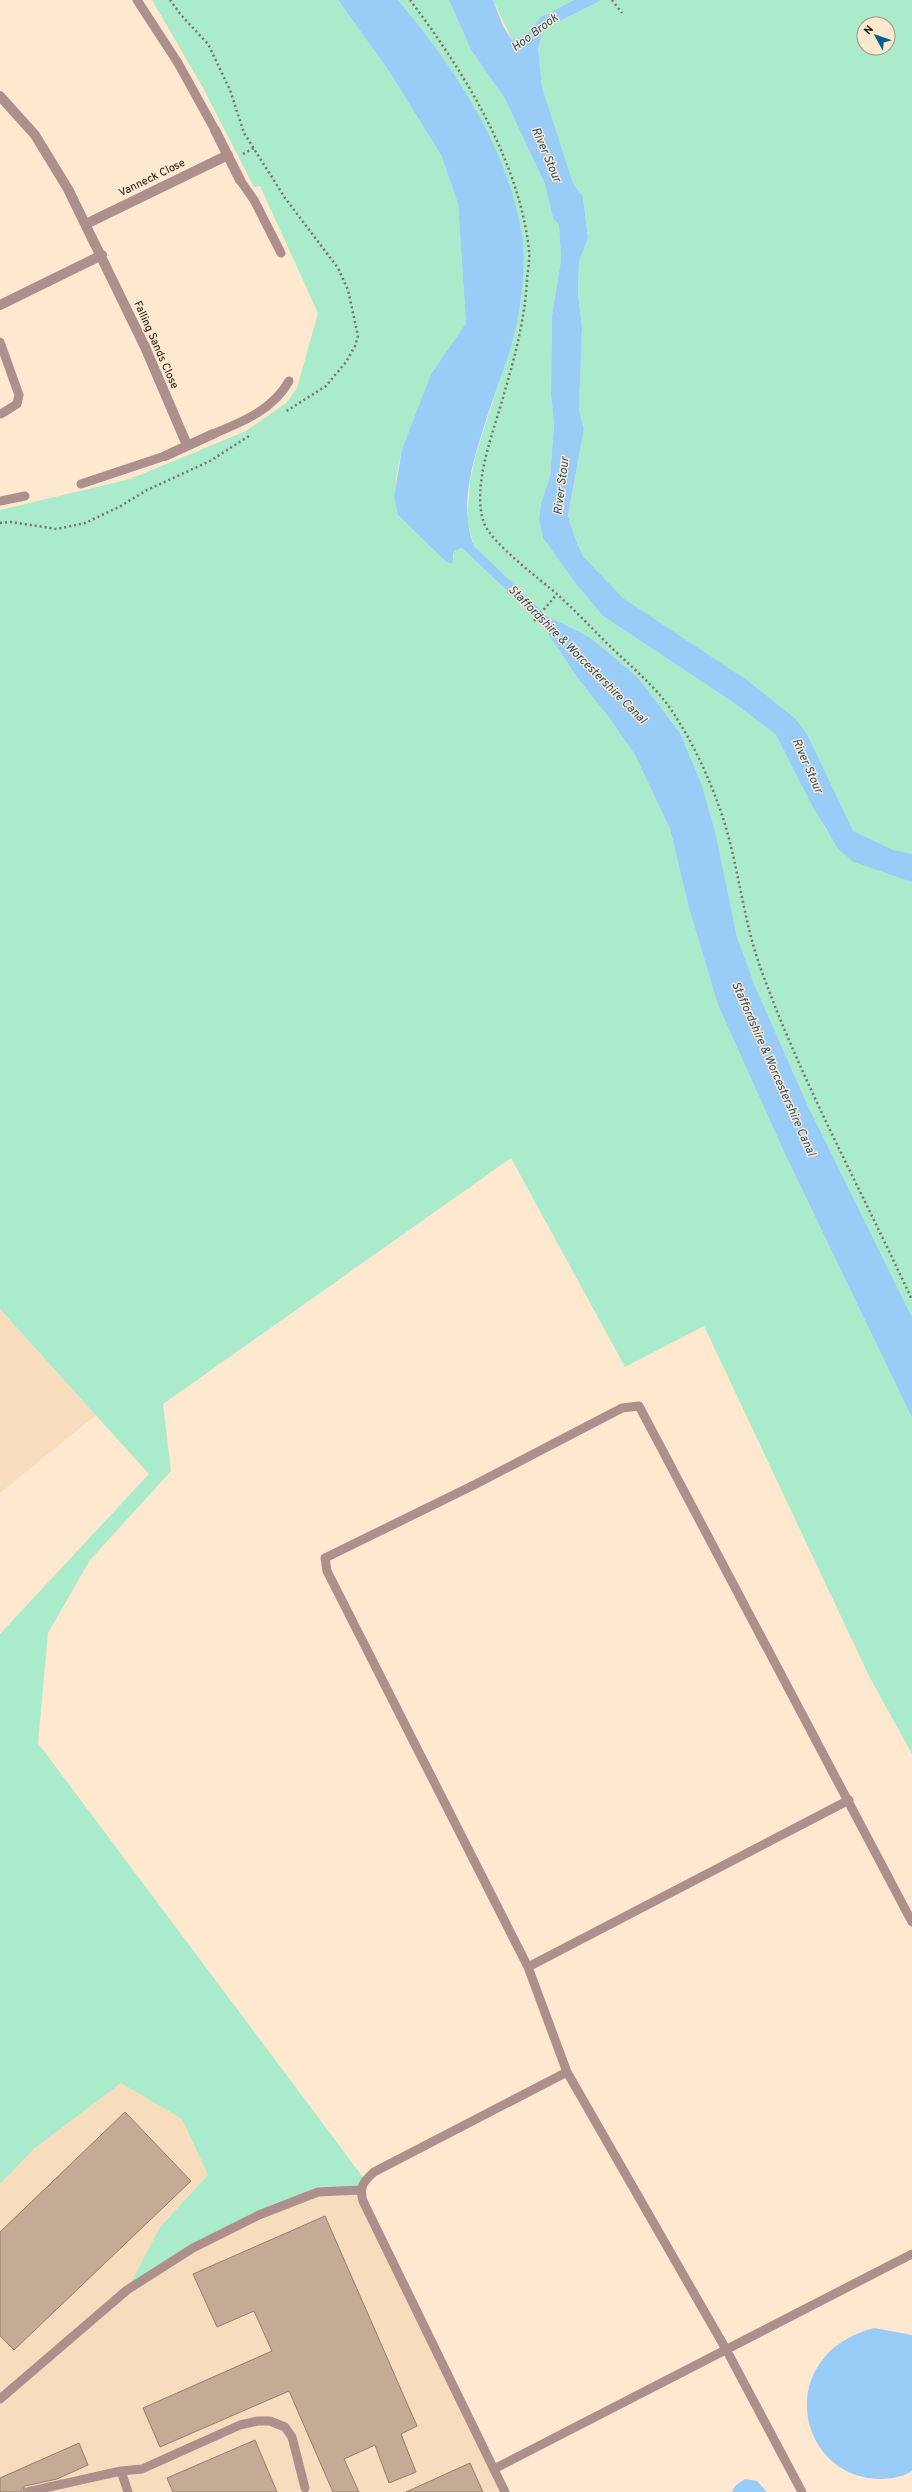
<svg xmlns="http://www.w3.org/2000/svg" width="912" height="2492" viewBox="0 0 912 2492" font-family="Overpass,sans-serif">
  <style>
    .built { fill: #f7ddbe }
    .green { fill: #aaebcb; fill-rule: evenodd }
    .water { fill: #99cdf7 }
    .building { fill: #c3ab96; stroke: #957e6a }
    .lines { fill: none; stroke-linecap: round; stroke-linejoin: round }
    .path { stroke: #807162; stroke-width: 2.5; stroke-dasharray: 2 3; stroke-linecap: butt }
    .lane { stroke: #ad908b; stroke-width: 9 }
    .street { stroke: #ad908b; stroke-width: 10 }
    .labels { text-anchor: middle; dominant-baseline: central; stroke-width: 3; stroke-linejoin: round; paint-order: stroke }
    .street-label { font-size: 11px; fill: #181008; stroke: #fee8d0 }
    .water-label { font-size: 12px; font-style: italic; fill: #19527b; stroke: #fee8d0 }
  </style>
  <rect width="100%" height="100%" fill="#fee8d0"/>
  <path class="built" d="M0 1309 96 1415 0 1493Z
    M121 2083 182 2119 208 2175 160 2227 193 2248 318 2192 360 2190 505 2492H0V2184L35 2148Z"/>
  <path class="green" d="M152 0H338L389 71 443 159 458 204 466 323 431 374 402 449 396 478 398 515 445 561 454 557V551L462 548 541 623 579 680 608 716 635 755 670 829 689 908 718 1005 784 1152 912 1418V1754L870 1678 704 1326 625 1367 511 1158 163 1404 171 1471 90 1560 48 1633 38 1743 365 2180 360 2190 318 2192 259 2215 127 2290 160 2227 208 2175 182 2119 121 2083 35 2148 0 2184V1634L149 1474 0 1309V510L130 479 246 431 286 403 297 388 318 313 260 186 254 187 202 86Z
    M398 0H449L471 50 505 99 544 182 553 218 559 225 561 260 552 315 551 394 554 424 550 477 541 503 539 520 543 538 576 584 603 616 737 705 776 735 827 832 842 811 807 734 796 719 747 680 623 598 583 556 575 538 568 517 584 429 579 410 582 328 578 292 579 262 588 238 583 197 573 183 542 87 538 48 542 34 550 26 602 0H912V1317L808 1106 755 986 737 937 716 835 702 785 680 733 640 680 626 667 588 636 547 616 474 546 467 521 470 481 476 454 515 332C522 300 525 264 521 232 520 222 516 212 513 202 493 127 448 59 398 0ZM864 24H888V48H864Z
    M493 0H574L541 17 525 36 512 40Z"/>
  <path class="water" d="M338 0H398C453 65 506 145 521 230 526 255 523 287 519 312 514 345 500 378 489 411 476 452 457 503 474 546L547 616 588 636 626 667 640 680 680 733 702 785 716 835 737 937 755 986 808 1106 912 1317V1418L784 1152 718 1005 689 908 670 829 635 755 608 716 579 680 541 623 462 548 454 551 452 564 445 561 398 515 394 497 402 449 431 374 466 323 458 204 442 157 389 71Z
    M449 0H493L503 26 512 40 525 36 541 17 574 0H602L550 26 542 34 538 48 542 87 573 183 583 197 588 238 579 262 578 292 582 328 579 410 584 429 568 516 575 538 583 556 623 598 747 680 796 719 807 734 853 831 893 850 912 854V882L854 862 839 850 814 809 776 735 737 705 603 616 576 584 543 538 539 520 541 503 550 477 554 424 551 394 552 315 561 260 559 225 553 218 544 182 505 99 471 50Z
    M874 2328 912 2335V2471C899 2479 883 2480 868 2478 813 2469 788 2403 823 2359 835 2343 855 2333 874 2328Z
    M745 2479 757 2481 767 2492H732L735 2486Z"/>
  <path class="building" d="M125 2112 191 2181 14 2350 0 2336V2232Z
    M325 2216 417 2426 401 2434 416 2472 389 2483 375 2445 344 2459 359 2492H333L289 2391 160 2447 143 2408 272 2351 254 2311 217 2327 193 2274Z
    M255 2440 277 2492H173L167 2478Z
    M79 2443 88 2465 57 2479 25 2486 21 2492H0V2478Z
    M470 2463 483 2492H406Z"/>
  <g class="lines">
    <path class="path" d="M170 0 181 15 208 44 230 90 244 133 285 198 338 268 348 290 358 336 355 346 346 362 326 386 285 412
      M410 0C463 70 519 160 529 250 530 259 528 270 527 279 525 319 515 356 504 394 494 431 471 486 484 523 492 544 540 579 558 595 578 613 596 633 615 651 641 676 660 690 679 722 697 751 711 783 722 815 739 866 743 922 762 972 803 1085 862 1191 912 1300
      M612 0 622 13
      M243 154 254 148
      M0 523 11 522 57 529 85 523 119 507 147 490 210 461 249 436
      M534 621 557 594"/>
    <path class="lane" d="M137 0 178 63 215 130
      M240 180 254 200 281 253
      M0 342 19 395 17 404 1 414
      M213 434C242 422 273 410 289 381
      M81 484 165 456
      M0 501 25 496
      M528 1967 849 1800
      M0 2399 127 2290 193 2248 259 2215 318 2192 360 2190
      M494 2469 912 2254
      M121 2471 128 2492
      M27 2492 121 2471 142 2469 240 2425 258 2421H270L285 2427 292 2437 305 2488
      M505 2492 363 2201C359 2187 363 2182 374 2172L567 2072
      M802 2492 727 2351 567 2072 528 1967 327 1571 325 1558 476 1484 622 1408 639 1406 912 1922"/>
    <path class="street" d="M0 96 35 135 68 189 145 347 187 445
      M215 130 240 180
      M86 224 228 155
      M0 305 102 255
      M165 456 213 434"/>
  </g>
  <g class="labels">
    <g class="street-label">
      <text transform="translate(152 178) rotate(-26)">Vanneck Close</text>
      <text transform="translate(156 345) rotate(66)">Falling Sands Close</text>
    </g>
    <g class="water-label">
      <text transform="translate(535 33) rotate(-37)">Hoo Brook</text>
      <text transform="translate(546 155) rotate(67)">River Stour</text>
      <text transform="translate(562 486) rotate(-83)">River Stour</text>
      <text transform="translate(577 655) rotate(45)">Staffordshire &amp; Worcestershire Canal</text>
      <text transform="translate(807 766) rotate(66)">River Stour</text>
      <text transform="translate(773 1069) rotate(66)">Staffordshire &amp; Worcestershire Canal</text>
    </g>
  </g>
  <g transform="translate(876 36) rotate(310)"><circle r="19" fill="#fee8d0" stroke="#a29280"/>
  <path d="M0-3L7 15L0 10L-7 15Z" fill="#005f8f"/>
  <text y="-6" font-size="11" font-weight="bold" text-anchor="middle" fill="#181008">N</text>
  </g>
</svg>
